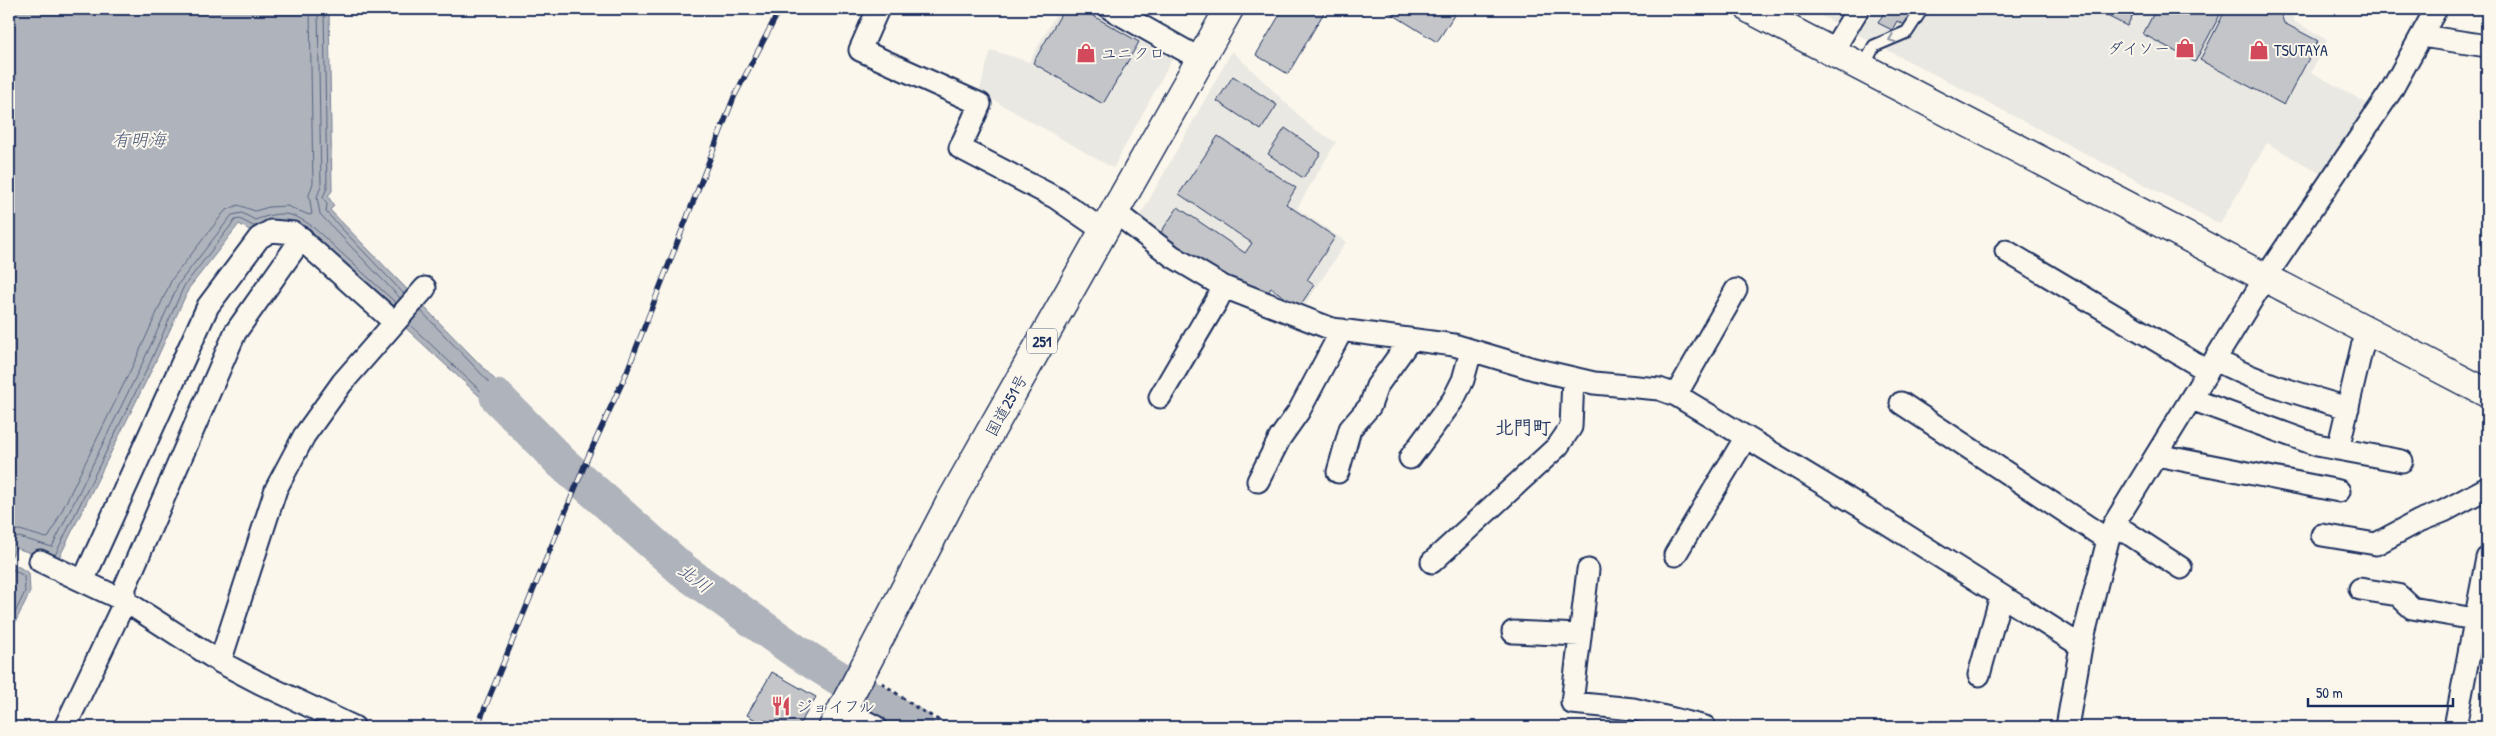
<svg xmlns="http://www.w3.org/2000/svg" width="2496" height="736" viewBox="0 0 2496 736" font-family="'Patrick Hand','Klee One',sans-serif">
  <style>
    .built { fill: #eae8e2 }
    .water { fill: #afb3bb; stroke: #747e96 }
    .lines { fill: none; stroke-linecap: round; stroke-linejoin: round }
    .shore { stroke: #566483; stroke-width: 1 }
    .river { stroke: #afb3bb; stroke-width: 35 }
    .building { fill: #c3c5c9; stroke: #1b2f5e }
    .service-casing { stroke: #1b2f5e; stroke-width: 15 }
    .minor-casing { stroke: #1b2f5e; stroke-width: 25 }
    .tertiary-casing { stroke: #1b2f5e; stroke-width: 31 }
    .trunk-casing { stroke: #1b2f5e; stroke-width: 31 }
    .path { stroke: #1b2f5e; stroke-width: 3; stroke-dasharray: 4 4; stroke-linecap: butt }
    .service { stroke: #fbf7ec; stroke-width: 11 }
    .minor { stroke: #fbf7ec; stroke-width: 21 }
    .tertiary { stroke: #fbf7ec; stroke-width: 28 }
    .trunk { stroke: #fbf7ec; stroke-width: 28 }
    .rail-casing { stroke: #1b2f5e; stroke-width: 5.5 }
    .rail { stroke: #fbf7ec; stroke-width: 4; stroke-dasharray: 11; stroke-linecap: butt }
    .oneway { stroke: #8b93a5 }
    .labels { text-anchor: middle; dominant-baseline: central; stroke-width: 4; stroke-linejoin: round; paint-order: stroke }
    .shield { fill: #fbf7ec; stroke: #5e6b89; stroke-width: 1 }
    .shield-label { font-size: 15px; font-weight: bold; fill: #1b2f5e }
    .poi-label { font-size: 16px; fill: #1b2f5e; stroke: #fbf7ec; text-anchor: start }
    .street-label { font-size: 16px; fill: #1b2f5e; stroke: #fbf7ec }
    .water-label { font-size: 18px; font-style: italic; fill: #47577a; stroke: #fbf7ec }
    .quarter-label { font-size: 19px; font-weight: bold; fill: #1b2f5e; stroke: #fbf7ec }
  </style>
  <rect width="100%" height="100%" fill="#fbf7ec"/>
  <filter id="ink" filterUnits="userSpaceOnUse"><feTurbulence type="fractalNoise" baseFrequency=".02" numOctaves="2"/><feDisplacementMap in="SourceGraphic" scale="10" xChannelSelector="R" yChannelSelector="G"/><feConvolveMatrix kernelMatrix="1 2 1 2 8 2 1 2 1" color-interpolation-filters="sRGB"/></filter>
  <g filter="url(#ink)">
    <path class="built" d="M1059 9H1092L1174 56 1113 168 979 92 991 50 1029 62Z
      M1808 9H1846L1837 24Z
      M1869 9H2290L2294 21 2327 40 2311 72 2370 105 2323 175 2267 143 2220 224 1855 33Z
      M1232 51 1311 127 1336 142 1297 208 1346 242 1302 310 1224 283 1138 220Z"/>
    <path class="water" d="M9 9H329L332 191 328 196 334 206 330 210 504 389 489 405 306 236 253 232 239 224 189 288 153 367 57 562 16 548 9 561 29 573 30 592 9 635Z"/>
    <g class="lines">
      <path class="shore" d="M318 9 321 186 317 197 320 214 400 298
        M324 9 327 188 323 197 327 204 326 212 404 294
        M409 324 487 397 495 391V388L421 311
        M9 531 20 530 46 538 49 537 136 359 172 279 225 211 238 205 255 211 269 207 287 206 309 215 312 214 309 195 313 183 310 9
        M9 540 19 537 52 547 143 362 179 283 232 215 242 213 255 220C281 211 291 211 313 227L396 303
        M55 555 149 365 184 286 235 220 240 219 253 226H257
        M9 567 24 576 25 592 9 625"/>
      <path class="river" d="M497 397 561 462 684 571 794 650 917 727"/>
    </g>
    <path class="building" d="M1064 9H1081L1139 42 1103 104 1033 63Z
      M1283 9H1326L1288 74 1256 55Z
      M1384 9H1458L1437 42Z
      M1886 9H1913L1905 25 1897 21 1892 30 1878 23Z
      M2093 9H2136L2127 26Z
      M2156 9H2223L2195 62 2143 34Z
      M2226 9H2279L2284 23 2318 41 2284 105 2200 60Z
      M1233 76 1277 105 1261 130 1217 101Z
      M1285 128 1321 153 1303 178 1268 154Z
      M1218 136 1296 188 1286 204 1335 237 1307 280 1314 285 1299 307 1271 288 1266 295 1246 282 1243 286 1228 282 1159 235 1178 207 1245 253 1252 243 1179 194Z
      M772 672 816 697 798 727H768L747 715Z"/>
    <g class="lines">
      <defs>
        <path id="service" d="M1863 68 1874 46 1907 32 1922 9"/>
        <path id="minor" d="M878 9 860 50 980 104 960 148 1056 198 1104 231
          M1111 9 1200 59
          M2422 36 2487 46
          M1832 52 1858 9
          M1115 212 1172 256 1224 287 1332 329 1454 345 1534 369 1594 383 1659 389 1676 395 1860 506 2081 646
          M2006 251 2208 371
          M1224 287 1217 301 1160 397Z
          M2216 360C2256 382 2303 395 2348 408
          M1676 395 1736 290
          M2191 399 2317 445 2402 461
          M1901 403 2108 540
          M2338 449 2362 347 2369 332
          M2157 455 2339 491
          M1410 458 1453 400 1463 380 1471 351
          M1338 472 1350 429 1370 406 1377 386 1410 340
          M1258 481 1280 438 1299 411 1342 330
          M2114 524 2181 568
          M2322 535 2376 544 2419 521 2444 511 2487 488
          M1675 555 1746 437
          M40 561 125 601 220 662 260 683 354 727
          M1432 562 1558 446 1571 427 1573 378
          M1588 570 1572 703 1633 709 1705 727
          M83 581 208 306 259 238 271 231 294 233 394 322
          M2360 589 2398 595 2412 608 2474 619
          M1513 632 1580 635
          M220 662 276 489 304 436 342 383 425 288
          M1979 675 2001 596
          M842 709 876 727
          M65 727 125 601V587L235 333 302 238
          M2067 727 2081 646 2108 540 2114 524 2265 278 2391 91 2436 9
          M2455 727 2487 558"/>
        <path id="tertiary" d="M1750 9 2487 393"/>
        <path id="trunk" d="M833 727 950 503 1229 9"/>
      </defs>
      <use href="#service" class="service-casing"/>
      <use href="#minor" class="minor-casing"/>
      <use href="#tertiary" class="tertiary-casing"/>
      <use href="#trunk" class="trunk-casing"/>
      <path class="path" d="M882 683 917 708 951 727"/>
      <use href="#service" class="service"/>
      <use href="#minor" class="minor"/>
      <use href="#tertiary" class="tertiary"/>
      <use href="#trunk" class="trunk"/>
      <defs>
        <path id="rail" d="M477 727 588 457 626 374 734 97 780 9"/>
      </defs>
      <use href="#rail" class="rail-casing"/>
      <use href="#rail" class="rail"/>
    </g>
    <defs><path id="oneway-chevron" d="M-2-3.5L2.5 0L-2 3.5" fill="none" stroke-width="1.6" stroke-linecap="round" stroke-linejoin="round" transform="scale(1.25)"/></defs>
    <use class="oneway" href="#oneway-chevron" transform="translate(1892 39) rotate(159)"/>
  </g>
  <defs>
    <symbol id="shop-bare" viewBox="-9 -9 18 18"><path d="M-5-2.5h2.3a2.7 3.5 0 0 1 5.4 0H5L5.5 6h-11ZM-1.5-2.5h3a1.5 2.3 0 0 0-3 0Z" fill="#d1495b" stroke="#fbf7ec" stroke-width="2.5" paint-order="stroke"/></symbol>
    <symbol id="restaurant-bare" viewBox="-9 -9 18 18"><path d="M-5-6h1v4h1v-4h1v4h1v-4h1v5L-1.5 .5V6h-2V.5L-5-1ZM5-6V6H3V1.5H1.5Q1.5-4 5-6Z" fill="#d1495b" stroke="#fbf7ec" stroke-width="2.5" paint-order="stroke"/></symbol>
  </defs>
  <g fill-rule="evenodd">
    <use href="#shop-bare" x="2171" y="34" width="28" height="28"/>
    <use href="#shop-bare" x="2245" y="36" width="28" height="28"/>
    <use href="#shop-bare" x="1072" y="39" width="28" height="28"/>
    <use href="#restaurant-bare" x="767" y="692" width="28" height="28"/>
  </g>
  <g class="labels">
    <rect class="shield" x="1027" y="328.5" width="30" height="25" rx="4"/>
    <g class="shield-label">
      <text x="1042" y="341">251</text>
    </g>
    <g class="poi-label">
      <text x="2170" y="48" text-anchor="end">ダイソー</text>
      <text x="2274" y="50">TSUTAYA</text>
      <text x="1101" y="53">ユニクロ</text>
      <text x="796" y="706">ジョイフル</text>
    </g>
    <g class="street-label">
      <text transform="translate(1006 405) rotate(-61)">国道251号</text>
    </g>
    <g class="water-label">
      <text x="139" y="139">有明海</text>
      <text transform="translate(695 578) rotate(37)">北川</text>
    </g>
    <g class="quarter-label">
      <text x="1523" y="427">北門町</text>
    </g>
  </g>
  <rect width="2496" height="736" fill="none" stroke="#fbf7ec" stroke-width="30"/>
  <rect x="15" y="15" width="2466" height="706" fill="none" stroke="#1b2f5e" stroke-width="2" filter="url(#ink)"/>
  <path d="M2308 698v8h145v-8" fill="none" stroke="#1b2f5e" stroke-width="2.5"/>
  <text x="2316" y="698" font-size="15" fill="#1b2f5e" stroke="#fbf7ec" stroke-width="4" paint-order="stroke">50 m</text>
</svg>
